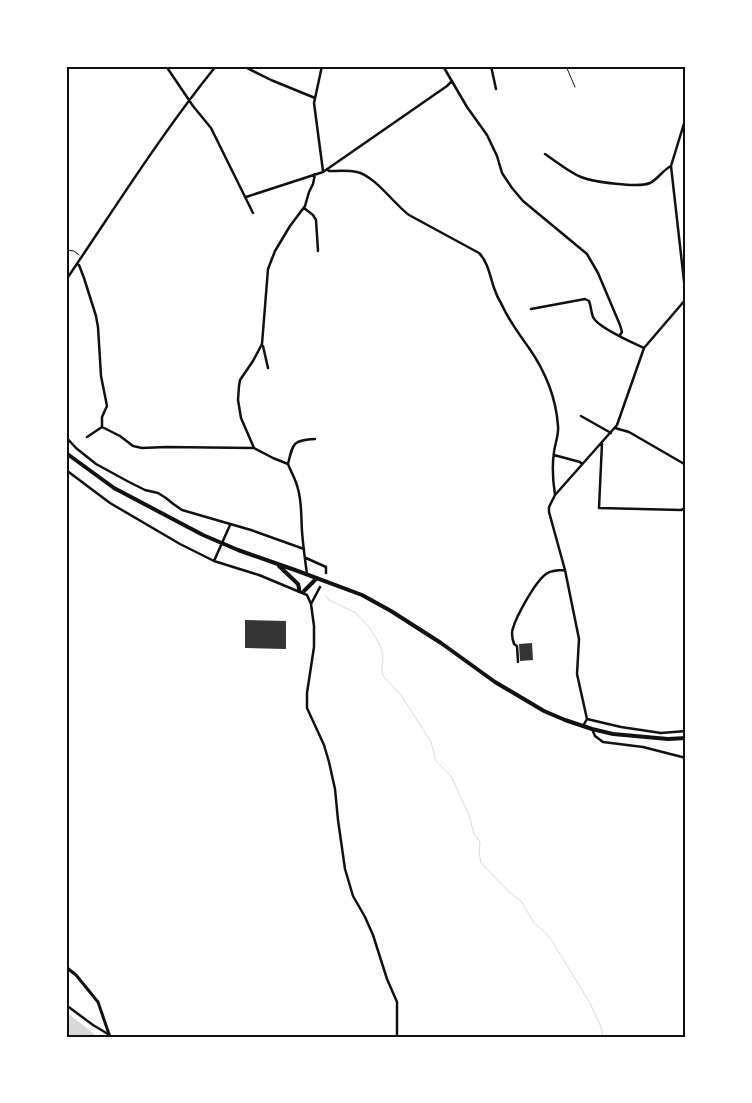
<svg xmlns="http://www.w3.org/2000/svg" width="752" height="1103" viewBox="0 0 752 1103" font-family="'PT Sans Narrow',sans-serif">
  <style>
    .water { fill: #d9d9d9 }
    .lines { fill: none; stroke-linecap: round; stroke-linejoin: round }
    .stream { stroke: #d9d9d9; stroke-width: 1 }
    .building { fill: #353535 }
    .path { stroke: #111; stroke-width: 1 }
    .minor { stroke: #111; stroke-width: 2.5 }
    .tertiary { stroke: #111; stroke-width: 3 }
    .trunk { stroke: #111; stroke-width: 4 }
    .neatline { fill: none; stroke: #111; stroke-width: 2 }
  </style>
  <rect width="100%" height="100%" fill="#fff"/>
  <path class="water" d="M66 1012 87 1028 97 1037H66Z"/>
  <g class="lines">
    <path class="stream" d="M325 595 329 600 356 613 369 627 379 643 383 655 382 670 383 676 401 695 431 742 436 761 451 776 469 815 474 834 480 842 479 853 481 863 508 891 521 901 534 923 546 933 552 941 590 1003 601 1027 603 1037"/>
  </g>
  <path class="building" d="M245 620 286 621V649L245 648Z
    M532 643 533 660 520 661 519 644Z"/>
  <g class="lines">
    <path class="path" d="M566 66 575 87
      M66 250 74 251 79 255"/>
    <path class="minor" d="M166 66 193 106 211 128 253 213
      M243 66 271 80 315 98
      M322 66 314 103 323 171
      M443 66 467 107 487 135 497 156 502 173 512 188 523 201 587 254 598 273 620 325 622 332 620 335
      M461 66V67
      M491 66 496 89
      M650 66 686 68
      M686 117 671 166 686 299
      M545 154C557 162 569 172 581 177 593 182 639 188 650 183 658 179 663 170 671 166
      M327 169 329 171C338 171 348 170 357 172 375 176 394 204 409 215L479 253C488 262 490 276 494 288 496 294 499 300 502 305 509 321 519 334 529 348 545 371 556 397 558 426 559 434 555 444 554 452 552 465 553 482 555 495
      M246 197 323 172 447 86 452 81
      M304 208 313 215 316 220 318 251
      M77 264 79 265 84 278 96 316 98 327 101 376 107 406 102 417V427L120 436 133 446 142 448 166 447 253 448
      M66 280C115 208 161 134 216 66
      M531 309 585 299 589 301C591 306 591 312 593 317 597 327 633 343 644 348
      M263 346 268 368
      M581 416 611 433
      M615 428 629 432 686 465
      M66 437 76 448 96 464 129 482 145 490 158 493 166 498 172 503 182 510 251 530 304 549
      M87 437 102 427
      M602 443 599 508 681 510 686 508
      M554 455 580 462 582 464
      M288 464C293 443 293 440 315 439
      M66 470 110 503 180 544 214 561 259 575 307 595 311 604 314 626V647L307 693V708L324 745 329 762 335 789 338 820 345 869 353 896 365 917 373 935 387 979 397 1002V1037
      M306 558 326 567V573
      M214 561 230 525
      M307 574C305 560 303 546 302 531 301 517 302 503 298 489 296 480 291 472 288 464L273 458 254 448 241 418 238 400 239 386 240 380 253 361 262 344 268 269 275 251 290 226 305 206 309 192 313 184 315 174
      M311 604 320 587
      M518 662 517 646 514 644C512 638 511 633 513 628 517 615 535 582 546 574 551 570 559 570 565 570
      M587 719 621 727 661 733 686 731
      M583 726 587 719 577 674 579 639 565 570 549 512V507L555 495 617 425 644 348 686 299
      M592 729 595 736 603 742 643 747 686 758
      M66 1005 93 1025 108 1034"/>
    <path class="tertiary" d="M66 967 76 975 98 1002 110 1037"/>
    <path class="trunk" d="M66 453 114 488 203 535 238 550 295 570 362 595 391 611 441 643 495 682 544 711 565 720 592 729 613 734 668 739 686 738
      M279 566 298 584 299 588V591
      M303 592 317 578"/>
  </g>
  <rect width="752" height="1103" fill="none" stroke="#ffffff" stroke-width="135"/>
  <rect x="68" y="68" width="616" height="968" class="neatline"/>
</svg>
